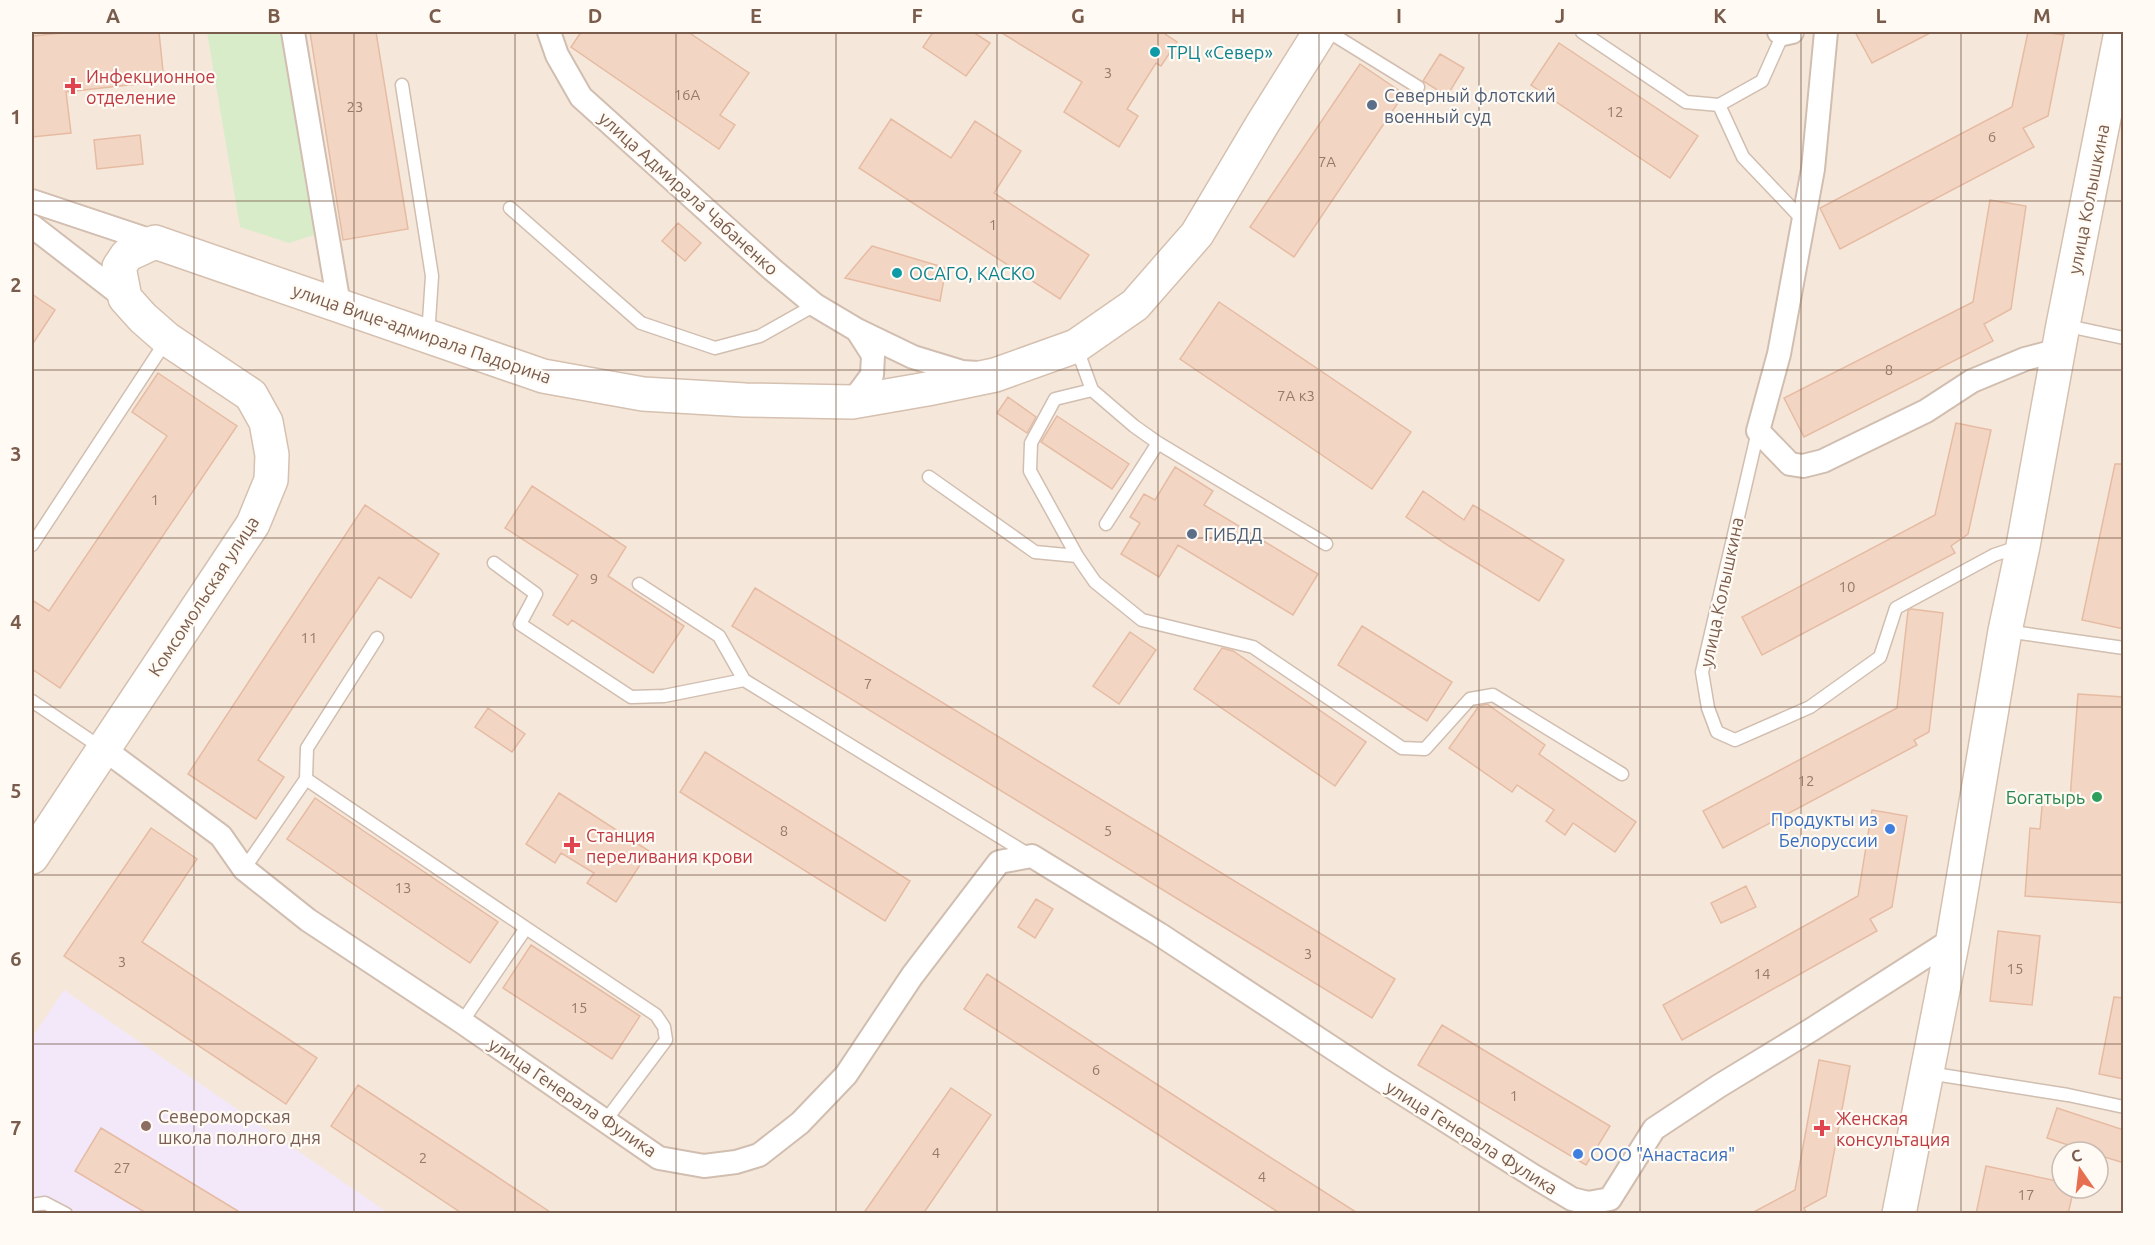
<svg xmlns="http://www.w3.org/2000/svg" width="2155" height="1245" viewBox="0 0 2155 1245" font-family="Ubuntu,sans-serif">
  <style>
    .residential { fill: #f5e8da; fill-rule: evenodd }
    .education { fill: #f3e8fa }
    .green { fill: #d8ecc9 }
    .building { fill: #f3d5c3; stroke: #e6bba3; stroke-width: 1.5 }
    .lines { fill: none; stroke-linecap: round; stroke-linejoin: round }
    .lane-casing { stroke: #d1beb0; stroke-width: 15 }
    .street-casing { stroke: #d1beb0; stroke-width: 26 }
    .secondary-casing { stroke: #d6c0b0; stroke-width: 36 }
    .lane { stroke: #fff; stroke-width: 12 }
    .street { stroke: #fff; stroke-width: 22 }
    .secondary { stroke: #fff; stroke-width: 33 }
    .grid { fill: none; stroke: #7a5c4d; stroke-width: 1.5; stroke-opacity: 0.55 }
    .culture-dot { fill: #0f9aa8; stroke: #fffaf3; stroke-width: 2 }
    .health-dot { fill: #e0444e; stroke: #fffaf3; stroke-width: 2 }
    .service-dot { fill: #5c6f8a; stroke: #fffaf3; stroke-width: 2 }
    .leisure-dot { fill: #2e9e5b; stroke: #fffaf3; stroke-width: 2 }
    .shop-dot { fill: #3f7fe0; stroke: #fffaf3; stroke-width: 2 }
    .education-dot { fill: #8d6e63; stroke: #fffaf3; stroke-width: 2 }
    .labels { text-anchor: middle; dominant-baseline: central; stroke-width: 4.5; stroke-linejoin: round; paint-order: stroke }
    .number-label { font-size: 15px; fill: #987a6a }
    .culture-label { font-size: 18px; fill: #0d838f; stroke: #fffaf3; text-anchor: start }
    .health-label { font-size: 18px; fill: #be3a42; stroke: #fffaf3; text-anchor: start }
    .service-label { font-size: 18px; fill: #4e5e75; stroke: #fffaf3; text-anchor: start }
    .street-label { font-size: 18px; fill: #7a5c4d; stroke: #fffaf3 }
    .leisure-label { font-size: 18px; fill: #27864d; stroke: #fffaf3; text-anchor: end }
    .shop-label { font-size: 18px; fill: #366cbe; stroke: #fffaf3; text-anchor: end }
    .education-label { font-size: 18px; fill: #785e54; stroke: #fffaf3; text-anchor: start }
    .neatline { fill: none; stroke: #7a5c4d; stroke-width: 2 }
    .grid-label { font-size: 20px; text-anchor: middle; font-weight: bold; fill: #7a5c4d }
  </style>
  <rect width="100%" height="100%" fill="#fdf6ec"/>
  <path class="residential" d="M32 32H2123V1213H32ZM2062 1152H2098V1188H2062Z"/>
  <path class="education" d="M64 990 388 1213 32 1214V1038Z"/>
  <path class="green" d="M207 32H286L317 234 289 243 240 227Z"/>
  <path class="building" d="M73 32H159L164 81 66 92 71 133 32 137V36Z
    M310 32H376L408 229 343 240Z
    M581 32H688L749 73 720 115 735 125 719 149 571 47Z
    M933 32H973L990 43 966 76 923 47Z
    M1000 32H1162L1177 42 1161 66 1156 63 1127 109 1138 116 1119 147 1064 112 1082 82Z
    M1855 32H1932L1872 63Z
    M2028 32H2042L2064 35 2048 116 2023 128 2034 147 1840 249 1820 208 2012 107Z
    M1559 43 1698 136 1670 178 1531 85Z
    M1440 54 1464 68 1447 96 1423 81Z
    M1360 64 1404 94 1294 257 1250 227Z
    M891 119 951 158 975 121 1021 151 994 193 1089 255 1060 299 859 168Z
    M140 135 143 164 97 169 94 140Z
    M1990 200 2026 206 2011 309 1984 324 1993 341 1804 437 1784 398 1973 302Z
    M678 223 701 243 685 261 662 241Z
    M872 246 946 268 940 301 845 278Z
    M32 294 55 310 32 345Z
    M1219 302 1411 432 1372 489 1180 359Z
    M158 373 237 426 60 688 32 669V600L49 611 167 436 132 412Z
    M1008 397 1036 417 1027 433 997 413Z
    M1057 416 1129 464 1112 489 1041 442Z
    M1956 423 1991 430 1968 534 1951 546 1955 553 1762 655 1742 617 1935 515Z
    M2115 464H2124V629L2082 620Z
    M1175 467 1213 491 1204 505 1318 574 1293 615 1178 545 1159 577 1121 554 1140 523 1130 517 1144 494 1155 500Z
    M532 486 626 547 608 576 684 626 653 673 572 620 568 625 553 615 578 575 505 528Z
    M1423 491 1464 520 1473 505 1564 560 1539 601 1449 546 1406 517Z
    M365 505 439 554 411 598 379 577 258 760 284 777 256 819 188 774Z
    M755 588 1395 979 1372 1018 732 626Z
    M1911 609 1943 613 1929 732 1914 740 1917 745 1723 848 1703 811 1897 708 1908 611Z
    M1362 626 1452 682 1427 721 1338 665Z
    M1130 632 1156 650 1119 704 1093 686Z
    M1222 648 1233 651 1366 742 1335 786 1194 689Z
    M2078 694 2124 697V903L2025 896 2030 828 2040 829 2043 796 2070 799Z
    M1487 704 1545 745 1539 754 1636 822 1615 852 1573 823 1565 835 1546 821 1554 810 1517 785 1512 792 1449 748 1479 706Z
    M488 708 525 734 512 752 475 727Z
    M705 752 910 881 885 921 680 792Z
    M559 793 649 851 616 902 587 883 594 873 561 853 555 863 526 844Z
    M315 798 498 922 470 963 287 839Z
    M1872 810 1907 816 1892 907 1870 919 1877 931 1682 1040 1663 1005 1858 896Z
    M151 828 197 859 142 942 317 1058 286 1104 64 956Z
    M1746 886 1756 907 1721 923 1711 903Z
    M1036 899 1053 909 1035 938 1018 927Z
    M1998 931 2040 936 2032 1005 1990 1001Z
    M531 945 640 1016 612 1059 503 988Z
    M987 974 1198 1111 1359 1214H1281L1213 1170 964 1009Z
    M2114 997 2124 998V1079L2099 1074Z
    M1442 1025 1610 1126 1586 1165 1418 1065Z
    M1819 1060 1850 1066 1826 1196 1804 1208 1807 1214H1750L1795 1190Z
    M358 1085 493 1174 553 1214H463L331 1126Z
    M951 1088 991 1115 923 1214H863Z
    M2057 1108 2124 1130V1163L2098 1155V1152H2089L2047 1138Z
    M101 1128 243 1214H148L129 1203 75 1171Z
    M1986 1166 2062 1182V1188H2074L2068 1214H1976Z"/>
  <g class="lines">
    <defs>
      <path id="lane" d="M1329 32 1418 87
        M1582 32 1686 102 1719 105 1762 81 1783 34
        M402 85 432 276 428 336
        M1719 105 1743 157 1802 219
        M510 208 641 323 715 348 760 336 815 305
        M2063 325 2124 338
        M1076 346 1092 390
        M1758 431 1702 672 1708 708 1717 732 1735 740 1810 707 1880 657 1896 608 1994 555 2021 546
        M1158 443 1134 426 1092 390 1055 399 1031 443 1030 471 1077 556 1095 582 1142 620 1253 647 1402 748 1425 749 1470 699 1493 695 1622 774
        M929 477 1035 552 1077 556
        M1106 524 1158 443 1326 544
        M32 545 166 341
        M494 563 536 594 520 624 631 697 664 696 744 680 1031 856
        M639 584 719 636 744 680
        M2006 631 2124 648
        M377 638 307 748 306 779 526 928 462 1022
        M32 701 103 749
        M244 869 306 779
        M526 928 656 1015 664 1027 666 1040 606 1120
        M1928 1073 2068 1095 2124 1107
        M32 1205 45 1203 66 1214"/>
      <path id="street" d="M293 32 339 305
        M549 32 557 55 581 97 773 270 815 305 857 330 913 357 962 372 978 373
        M1779 32 1783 34 1792 32
        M1826 32 1813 169 1779 354 1758 431 1790 464 1803 466 1823 461 1926 411 1972 381 2025 359 2059 350
        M32 201 155 242
        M32 226 125 298
        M852 402 872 375 873 355 857 330
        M104 749 221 836 244 869 308 920 462 1022 659 1158 704 1166 736 1162 759 1155 800 1123 846 1075 912 976 999 862 1032 856 1159 934 1378 1078 1535 1177 1572 1199 1588 1203 1610 1199 1654 1129 1719 1086 1811 1030 1953 939"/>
      <path id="secondary" d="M32 857 253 524 271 480 272 455 266 422 251 395 167 339 143 318 125 298 119 267 127 255 155 242 543 376 643 394 745 400 852 402 927 389 995 375 1076 346 1135 305 1197 234 1263 123 1320 32
        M1899 1214 1953 939 2005 631 2023 546 2063 325 2121 32"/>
    </defs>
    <use href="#lane" class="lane-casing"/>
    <use href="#street" class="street-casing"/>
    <use href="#secondary" class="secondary-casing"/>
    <use href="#lane" class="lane"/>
    <use href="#street" class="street"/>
    <use href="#secondary" class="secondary"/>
  </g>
  <path class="grid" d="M194 32V1214M354 32V1214M515 32V1214M676 32V1214M836 32V1214M997 32V1214M1158 32V1214M1319 32V1214M1479 32V1214M1640 32V1214M1801 32V1214M1961 32V1214M32 201H2124M32 370H2124M32 538H2124M32 707H2124M32 875H2124M32 1044H2124"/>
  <g class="culture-dot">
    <circle cx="1155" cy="52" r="6"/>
    <circle cx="897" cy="273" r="6"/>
  </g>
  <g class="health-dot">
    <path d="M70 77h6v6h6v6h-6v6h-6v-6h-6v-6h6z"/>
    <path d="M569 836h6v6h6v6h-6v6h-6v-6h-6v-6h6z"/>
    <path d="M1819 1119h6v6h6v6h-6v6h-6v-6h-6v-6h6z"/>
  </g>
  <g class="service-dot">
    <circle cx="1372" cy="105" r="6"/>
    <circle cx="1192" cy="534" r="6"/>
  </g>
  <circle class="leisure-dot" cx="2097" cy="797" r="6"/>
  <g class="shop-dot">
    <circle cx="1890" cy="829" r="6"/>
    <circle cx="1578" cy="1154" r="6"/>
  </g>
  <circle class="education-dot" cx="146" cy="1126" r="6"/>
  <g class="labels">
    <g class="number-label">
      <text x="1108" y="72">3</text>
      <text x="687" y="94">16А</text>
      <text x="355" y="106">23</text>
      <text x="1615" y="111">12</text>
      <text x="1992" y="136">6</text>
      <text x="1327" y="161">7А</text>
      <text x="993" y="224">1</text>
      <text x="1889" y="369">8</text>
      <text x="1296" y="395">7А к3</text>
      <text x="155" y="499">1</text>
      <text x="594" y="578">9</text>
      <text x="1847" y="586">10</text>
      <text x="309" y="637">11</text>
      <text x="868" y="683">7</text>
      <text x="1806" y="780">12</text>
      <text x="784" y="830">8</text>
      <text x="1108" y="830">5</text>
      <text x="403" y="887">13</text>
      <text x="1308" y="953">3</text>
      <text x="122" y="961">3</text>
      <text x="2015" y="968">15</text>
      <text x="1762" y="973">14</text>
      <text x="579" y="1007">15</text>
      <text x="1096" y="1069">6</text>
      <text x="1514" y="1095">1</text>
      <text x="936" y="1152">4</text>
      <text x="423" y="1157">2</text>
      <text x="122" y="1167">27</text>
      <text x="1262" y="1176">4</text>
      <text x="2026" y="1194">17</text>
    </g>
    <g class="culture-label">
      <text x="1167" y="52">ТРЦ «Север»</text>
      <text x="909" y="273">ОСАГО, КАСКО</text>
    </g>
    <g class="health-label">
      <text x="86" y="76">Инфекционное<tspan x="86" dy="21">отделение</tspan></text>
      <text x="586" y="835">Станция<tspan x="586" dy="21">переливания крови</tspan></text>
      <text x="1836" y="1118">Женская<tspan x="1836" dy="21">консультация</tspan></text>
    </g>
    <g class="service-label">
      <text x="1384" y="95">Северный флотский<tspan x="1384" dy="21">военный суд</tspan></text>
      <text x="1204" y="534">ГИБДД</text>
    </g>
    <g class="street-label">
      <text transform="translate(689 193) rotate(42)">улица Адмирала Чабаненко</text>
      <text transform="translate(2088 199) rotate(-79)">улица Колышкина</text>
      <text transform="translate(422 333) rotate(19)">улица Вице-адмирала Падорина</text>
      <text transform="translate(1721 592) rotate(-78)">улица Колышкина</text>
      <text transform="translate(203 596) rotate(-57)">Комсомольская улица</text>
      <text transform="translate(573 1097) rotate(34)">улица Генерала Фулика</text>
      <text transform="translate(1472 1137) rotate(32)">улица Генерала Фулика</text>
    </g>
    <g class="leisure-label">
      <text x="2085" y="797">Богатырь</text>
    </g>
    <g class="shop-label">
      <text x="1878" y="819">Продукты из<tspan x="1878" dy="21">Белоруссии</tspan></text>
      <text x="1590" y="1154" text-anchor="start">ООО "Анастасия"</text>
    </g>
    <g class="education-label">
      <text x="158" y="1116">Североморская<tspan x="158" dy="21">школа полного дня</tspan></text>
    </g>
  </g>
  <rect width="2155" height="1245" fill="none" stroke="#fffaf3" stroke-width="66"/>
  <g transform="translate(2080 1170) rotate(346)"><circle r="28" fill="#fffaf3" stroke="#cabbb1" stroke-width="1.5"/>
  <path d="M0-4.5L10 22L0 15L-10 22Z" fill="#e76f51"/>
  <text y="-9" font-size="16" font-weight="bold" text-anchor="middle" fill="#7a5c4d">С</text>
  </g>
  <rect x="33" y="33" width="2089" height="1179" class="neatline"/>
  <g class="grid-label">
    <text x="113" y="23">A</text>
    <text x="274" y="23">B</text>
    <text x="435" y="23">C</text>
    <text x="595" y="23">D</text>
    <text x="756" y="23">E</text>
    <text x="917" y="23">F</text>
    <text x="1078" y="23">G</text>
    <text x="1238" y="23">H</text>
    <text x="1399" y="23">I</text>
    <text x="1560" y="23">J</text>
    <text x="1720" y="23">K</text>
    <text x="1881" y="23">L</text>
    <text x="2042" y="23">M</text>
    <text x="16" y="124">1</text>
    <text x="16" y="292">2</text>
    <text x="16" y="461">3</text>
    <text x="16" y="629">4</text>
    <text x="16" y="798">5</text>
    <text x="16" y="966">6</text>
    <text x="16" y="1135">7</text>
  </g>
</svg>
